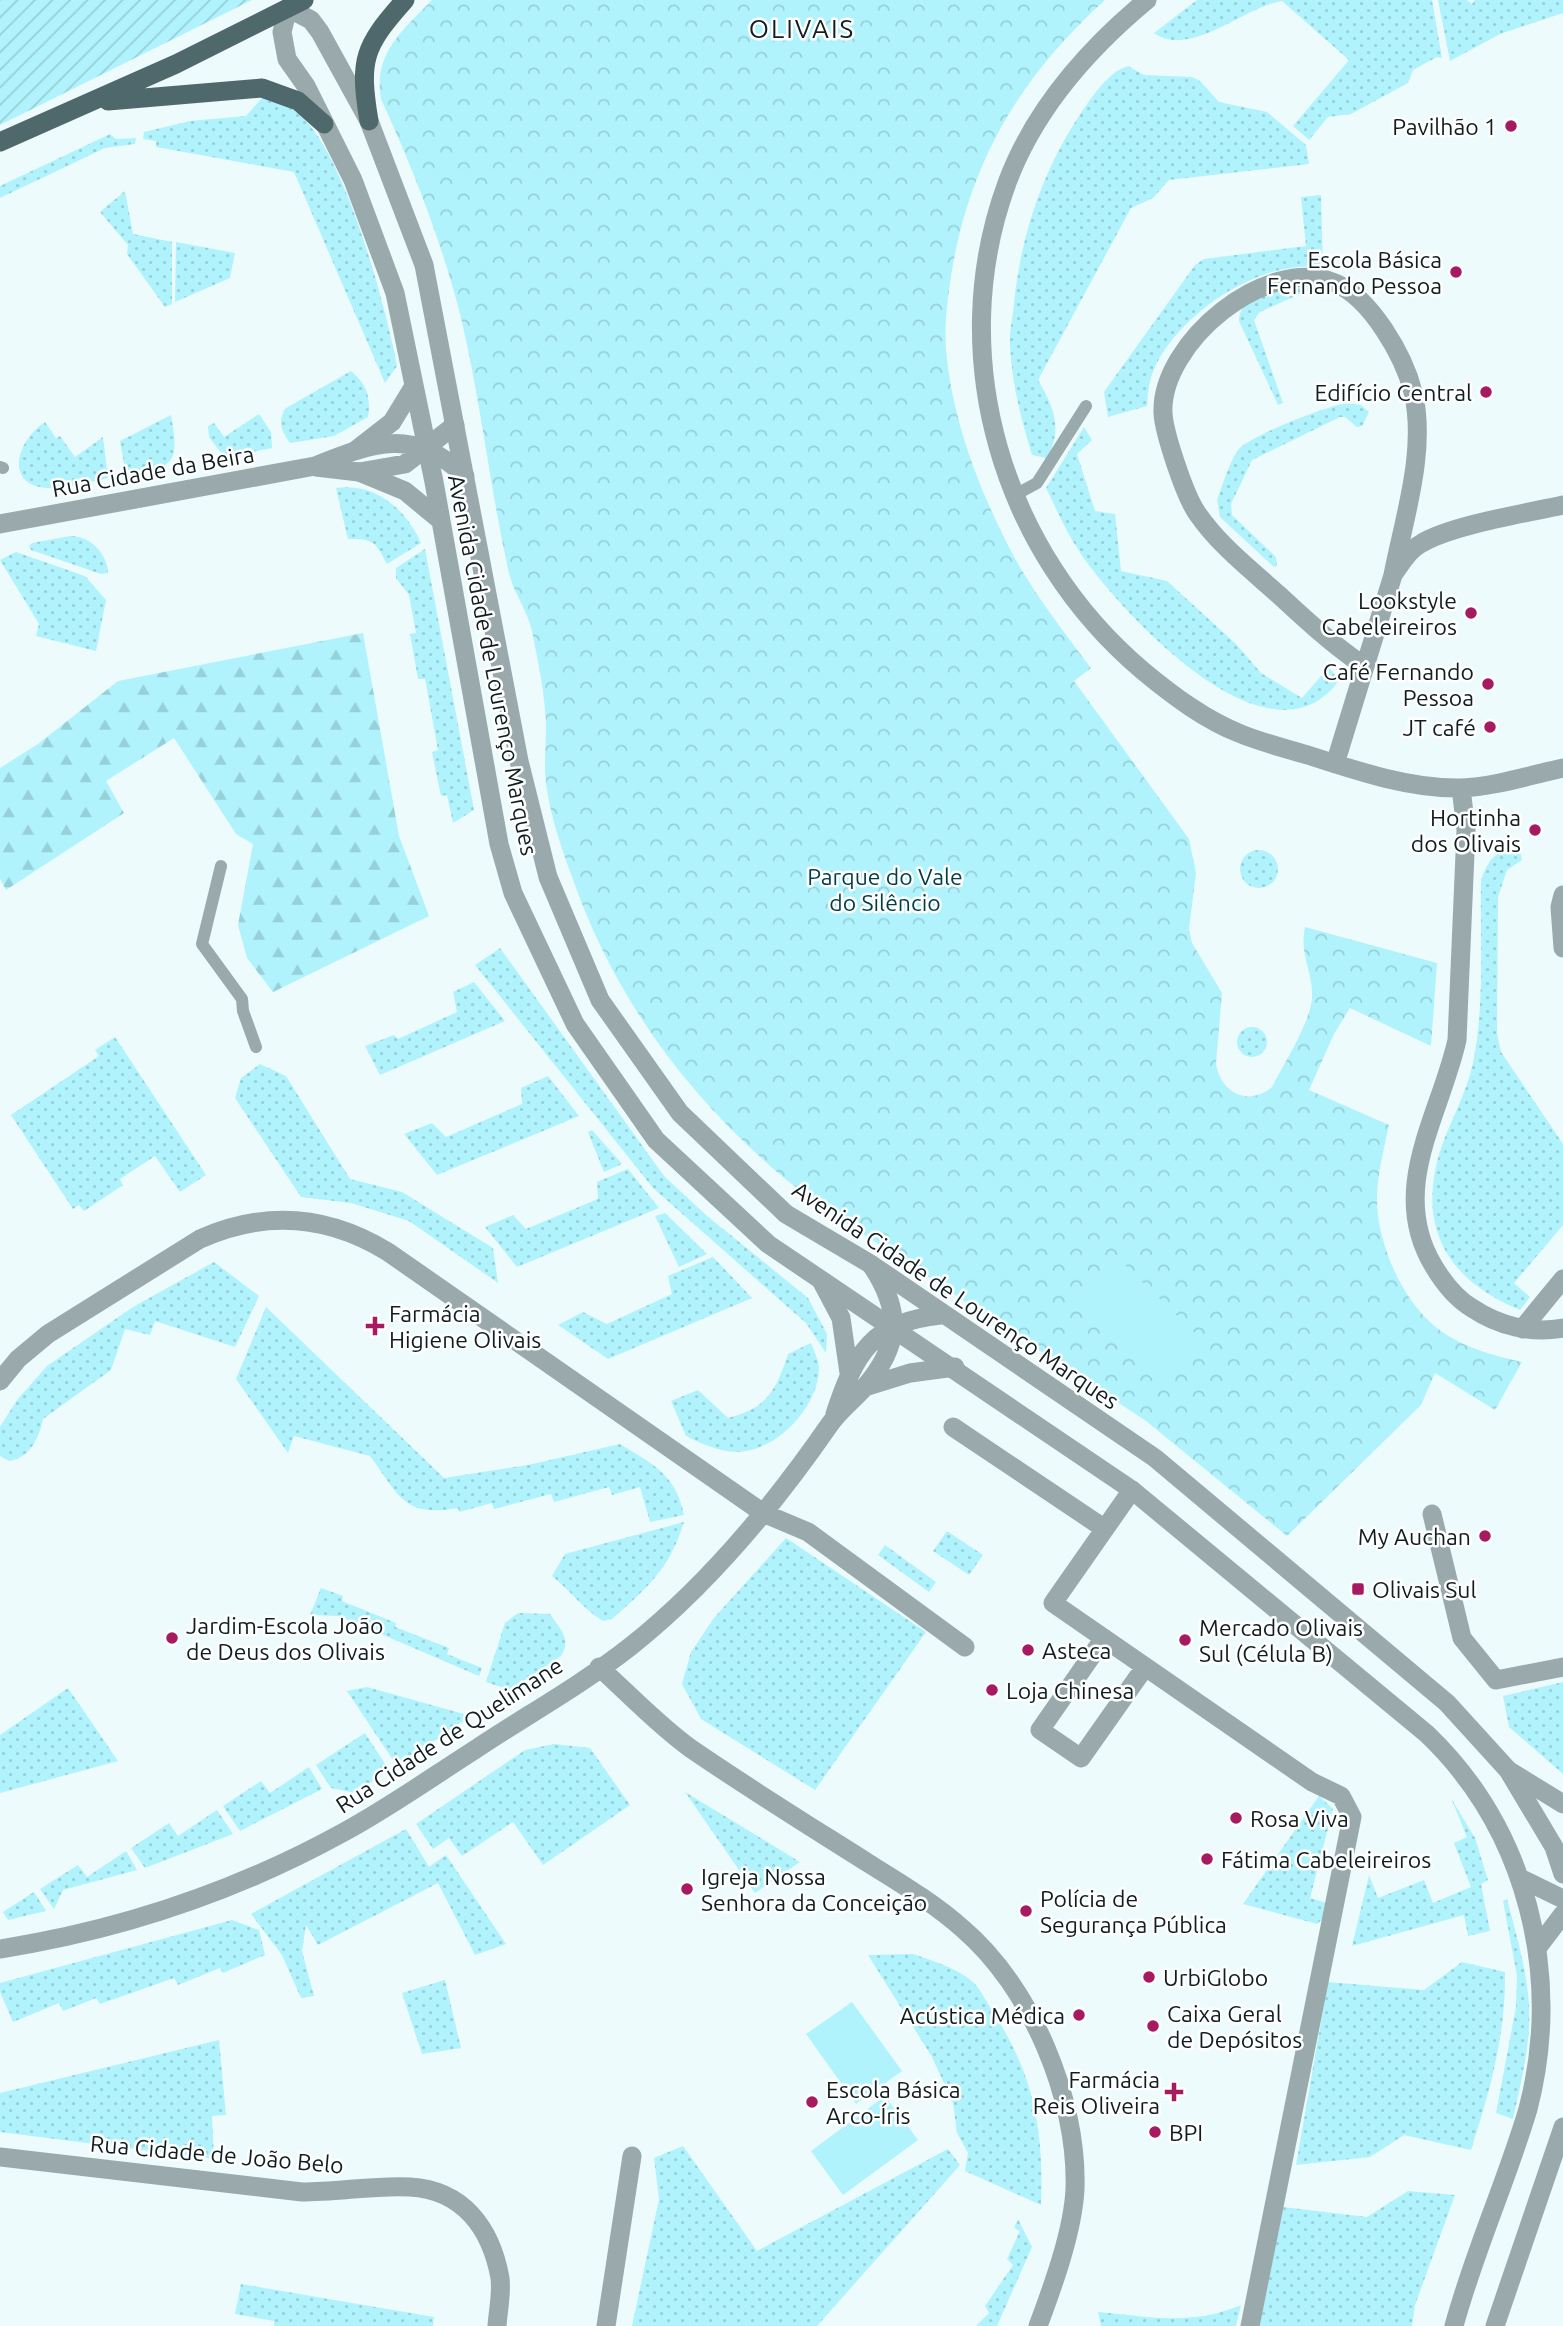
<svg xmlns="http://www.w3.org/2000/svg" width="1563" height="2326" viewBox="0 0 1563 2326" font-family="Ubuntu,sans-serif">
  <style>
    .grass { fill: url(#grass-dots) }
    .forest { fill: url(#forest-firs) }
    .park { fill: url(#park-crowns) }
    .garden { fill: url(#garden-furrows) }
    .pitch { fill: #b0f3fc }
    .lines { fill: none; stroke-linecap: round; stroke-linejoin: round }
    .service { stroke: #9aa9ab; stroke-width: 12 }
    .minor { stroke: #9aa9ab; stroke-width: 19 }
    .tertiary { stroke: #9aa9ab; stroke-width: 19 }
    .primary { stroke: #4e686b; stroke-width: 19 }
    .poi-dot { fill: #a51a60; stroke: #fff; stroke-width: 2.5 }
    .labels { text-anchor: middle; dominant-baseline: central; stroke-width: 5; stroke-linejoin: round; paint-order: stroke }
    .poi-label { font-size: 23px; fill: #111e20; stroke: #fff; text-anchor: start }
    .street-label { font-size: 23px; fill: #111e20; stroke: #fff }
    .park-label { font-size: 23px; fill: #003f46; stroke: #fff }
    .quarter-label { font-size: 26px; letter-spacing: 2px; fill: #111e20; stroke: #fff }
  </style>
  <defs>
    <pattern id="grass-dots" width="8" height="8" patternUnits="userSpaceOnUse" patternTransform="scale(1.75)"><rect width="8" height="8" fill="#b0f3fc"/><path d="M2 2h.1M6 6h.1" fill="none" stroke="#96d0d8" stroke-width="1.8" stroke-linecap="round"/></pattern>
    <pattern id="forest-firs" width="22" height="20" patternUnits="userSpaceOnUse" patternTransform="scale(1.75)"><rect width="22" height="20" fill="#b0f3fc"/><path d="M5 1l3.5 6h-7zM16 11l3.5 6h-7z" fill="#96d0d8"/></pattern>
    <pattern id="park-crowns" width="20" height="18" patternUnits="userSpaceOnUse" patternTransform="scale(1.75)"><rect width="20" height="18" fill="#b0f3fc"/><path d="M2 6a3 3 0 1 1 6 0M12 15a3 3 0 1 1 6 0" fill="none" stroke="#96d0d8"/></pattern>
    <pattern id="garden-furrows" width="10" height="10" patternUnits="userSpaceOnUse" patternTransform="scale(1.75)"><rect width="10" height="10" fill="#b0f3fc"/><path d="M-1 1l2-2M0 10L10 0M9 11l2-2" fill="none" stroke="#96d0d8"/></pattern>
  </defs>
  <rect width="100%" height="100%" fill="#edfbfd"/>
  <path class="grass" d="M1197 0H1432L1442 58 1437 57 1413 70 1408 83 1351 114 1328 117 1309 140 1293 126 1349 60 1282 1C1245 6 1191 59 1154 33Z
    M1438 0H1467L1472 4 1475 0H1563V13L1500 34 1450 61Z
    M1128 66 1144 75 1192 77 1200 81 1219 102 1267 112 1306 145 1309 164 1169 180 1153 198 1131 208 1038 380C1054 407 1063 430 1047 458L1032 455C1021 419 1012 384 1010 346 1009 332 1013 317 1014 303 1021 236 1041 175 1077 119 1089 101 1107 72 1128 66Z
    M263 97C276 102 291 106 301 116 345 155 386 307 397 366L385 383 294 172 156 147V141L143 139 144 132 190 121 246 116Z
    M110 134 116 139 136 138 135 144 105 148 0 198V186Z
    M125 191 133 234 172 242V304L165 307 127 254 128 245 100 212Z
    M1321 195 1323 267C1263 259 1188 308 1159 359 1150 374 1148 389 1147 406L1108 417 1104 392 1195 265 1204 259 1306 246 1301 197Z
    M176 242 235 253 230 278 175 302Z
    M1320 285 1260 312 1254 320 1283 403 1278 405 1239 321C1239 289 1297 288 1320 285Z
    M351 371C367 384 371 398 368 417L334 436 290 443C281 431 277 420 286 408Z
    M1347 403 1361 405 1369 412 1362 426 1357 427 1345 417H1340L1252 460 1231 504 1232 515 1276 557 1277 566 1274 567 1220 517 1217 500C1223 484 1228 465 1238 450 1247 437 1329 405 1347 403Z
    M259 414 271 432 272 448 224 457 209 437 208 426 214 423 224 437Z
    M171 415C180 465 174 467 126 475L120 441Z
    M45 422 56 438 60 436 75 457 103 437 108 478C89 482 67 489 48 488 3 486 17 440 45 422Z
    M1084 427 1092 440 1077 454 1095 511 1115 514 1121 571 1167 581 1236 644 1261 673 1302 698 1329 667 1339 680C1271 777 1121 612 1081 554 1067 534 1057 510 1046 488Z
    M336 488C375 482 406 509 421 543L387 564C376 543 374 538 348 539Z
    M70 536C89 535 108 554 108 573L101 574 31 550 29 546 32 543Z
    M425 549 474 810 453 823 447 795 441 796 432 752 438 750 425 679H418L410 634 416 633 409 595 396 578V568Z
    M16 552 85 576 106 600 96 651 36 636 39 624 0 560Z
    M1518 842 1522 860 1507 870 1498 897 1497 1034 1501 1052 1563 1144V1225L1514 1283 1530 1297 1520 1310C1452 1282 1418 1233 1438 1158 1447 1126 1466 1096 1473 1063 1485 1004 1480 941 1481 881 1487 860 1498 850 1518 842Z
    M1240 869a19 19 0 1 1 38 0a19 19 0 1 1-38 0Z
    M500 948 664 1176 706 1215 808 1298 827 1334 826 1353 806 1323 653 1188 475 965Z
    M474 982 505 1021 380 1075 365 1046 394 1035 398 1039 457 1012 453 992Z
    M1237 1042a15 15 0 1 1 30 0a15 15 0 1 1-30 0Z
    M115 1037 206 1175 180 1192 155 1156 120 1179 123 1185 84 1211 79 1205 73 1209 11 1115 99 1056 95 1050Z
    M260 1064 286 1076 350 1179 402 1192 493 1248 498 1283 409 1221 351 1203 301 1197 235 1098 241 1078Z
    M548 1076 579 1116 437 1175 404 1134 432 1123 446 1137 522 1104 521 1088Z
    M592 1130 622 1164 604 1172 588 1132Z
    M628 1169 659 1208 517 1267 485 1227 513 1215 526 1229 598 1199 597 1182Z
    M665 1213 707 1254 679 1267 655 1216Z
    M713 1257 752 1298 608 1359 558 1325 583 1312 607 1324 672 1294 668 1276Z
    M214 1262 259 1296 235 1347 155 1321 150 1335 125 1329 111 1370 43 1419C39 1438 30 1458 9 1461L0 1456V1427L17 1400 47 1366 133 1307Z
    M266 1307 444 1478 528 1465 620 1444C653 1464 676 1475 684 1515L650 1522 640 1487 612 1495 609 1487 554 1502 551 1494 494 1509 492 1503 459 1512 458 1508C403 1518 399 1495 370 1456L294 1436 288 1453 236 1379Z
    M811 1343C814 1351 819 1361 819 1369 818 1408 776 1451 738 1452 720 1452 702 1444 686 1436L671 1401 698 1390 728 1418C768 1408 776 1390 788 1354Z
    M684 1522C669 1570 648 1587 612 1619L603 1621C584 1610 570 1590 552 1576L565 1554Z
    M947 1531 983 1555 969 1575 933 1551Z
    M786 1538 926 1632 815 1790 701 1719 682 1684 691 1652 714 1618Z
    M885 1545 936 1582 929 1592 878 1555Z
    M321 1588 343 1596 342 1601 396 1623 395 1627 449 1648 447 1654 482 1668 479 1676 339 1616 310 1615Z
    M518 1613 550 1614C560 1629 572 1639 561 1656L510 1690 486 1682 505 1623Z
    M1563 1682V1774L1509 1727 1503 1696Z
    M367 1687 471 1716 397 1766 347 1691Z
    M68 1688 118 1761 0 1793V1735Z
    M365 1733 389 1770 355 1793 331 1788 316 1765Z
    M554 1744 590 1748 630 1805 543 1865 513 1822 462 1856 449 1838 433 1849 416 1824 525 1750Z
    M309 1767 322 1789 240 1831 223 1806 261 1781 270 1793Z
    M685 1792 800 1862 755 1893Z
    M1319 1796 1333 1809 1310 1898 1330 1904 1327 1915 1317 1924 1243 1904Z
    M1451 1798 1475 1838 1488 1880 1481 1884 1490 1931 1468 1936 1464 1915 1352 1946 1369 1875 1378 1898 1424 1880 1433 1903 1471 1887 1454 1843 1467 1837Z
    M217 1810 233 1834 145 1868 131 1848 169 1823 178 1836Z
    M406 1829 429 1867 446 1855 506 1944 475 1955 438 1883 318 1945 306 1925 302 1951 314 1996 301 1998 282 1955 251 1914Z
    M126 1851 137 1870 63 1890 54 1909 40 1889 78 1865 87 1877Z
    M34 1892 46 1911 8 1920 3 1912Z
    M1507 1899C1516 1934 1527 1970 1529 2006 1531 2044 1521 2082 1513 2119L1496 2113 1516 2007 1517 1976 1503 1901Z
    M232 1920 259 1930 265 1955 223 1973 220 1968 178 1985 174 1978 100 2004 96 1998 63 2011 59 2003 13 2022 0 1992V1983Z
    M913 1954C933 1961 960 1969 975 1984 982 1992 987 2003 993 2012 1034 2075 1044 2131 1041 2205L965 2171 968 2153 957 2133 953 2103 932 2057 868 1955Z
    M1462 1962 1505 1972C1506 2034 1490 2091 1471 2150L1404 2135 1370 2157 1296 2165 1328 1982 1424 1990Z
    M445 1980 461 2048 422 2054 402 1993Z
    M219 2040 226 2115 212 2116 214 2159 0 2132V2093Z
    M683 2146 757 2251 948 2149 960 2165 817 2326H632L659 2199 654 2158Z
    M1408 2191 1455 2195 1415 2305 1412 2326H1257L1283 2207 1367 2217Z
    M1018 2219 1032 2247 997 2326H976L989 2313 985 2306 1013 2265 1007 2259 1020 2231 1014 2228Z
    M241 2284 434 2317 433 2326H274V2321L235 2314Z
    M1241 2305 1236 2326H1101L1098 2312C1151 2317 1191 2326 1241 2305Z"/>
  <path class="forest" d="M363 633 399 836 429 916 273 992 247 958 238 925 253 844 236 834 174 738 106 781 124 813 6 890 0 879V768L38 744 118 681Z"/>
  <path class="park" d="M432 0H1105C1022 75 971 159 952 270 948 296 944 323 946 349 951 411 974 476 1001 531 1024 581 1058 624 1091 668L1074 681 1189 839 1196 873 1189 929 1192 943 1222 993 1216 1064C1221 1093 1248 1107 1272 1087 1284 1063 1311 1022 1312 997 1313 971 1299 955 1305 927L1437 963 1431 1046 1350 1008 1334 1034 1309 1090 1389 1125C1383 1154 1374 1185 1378 1215 1383 1255 1405 1303 1437 1328 1461 1347 1492 1355 1522 1362L1495 1410 1435 1373 1421 1405 1287 1536 1146 1421 813 1201C702 1116 618 1009 572 877 561 847 550 815 546 783 543 759 548 734 545 710 543 684 537 657 532 631 527 609 512 591 508 569 490 487 481 404 462 322 443 245 414 171 381 99 373 53 403 30 432 0Z"/>
  <path class="garden" d="M0 0H252L0 125Z"/>
  <path class="pitch" d="M1121 1261 1199 1337 1156 1382 1077 1306Z
    M852 2002 902 2071 856 2104 806 2034Z
    M885 2096 918 2140 843 2195 811 2151Z"/>
  <g class="lines">
    <path class="service" d="M0 467 3 468
      M1015 495 1037 483 1086 406
      M221 866 202 944 242 999 243 1011 256 1047"/>
    <path class="minor" d="M1147 0C1088 49 1034 110 1007 183 943 357 1003 553 1143 671 1172 695 1205 720 1241 734 1263 743 1288 749 1311 756 1357 771 1411 789 1461 788 1494 787 1530 775 1563 768
      M316 467 359 472 405 464 455 425
      M0 524 315 466C375 442 413 427 465 476
      M1364 666C1333 645 1306 620 1279 595 1250 569 1219 545 1197 513 1185 496 1164 433 1163 413 1160 343 1267 254 1335 283 1371 298 1404 356 1413 392 1427 450 1404 518 1393 575
      M1335 764 1393 575C1401 563 1409 550 1422 543 1452 525 1527 513 1563 505
      M1461 788 1466 830 1457 1040C1440 1116 1388 1189 1433 1265 1443 1282 1455 1298 1472 1308 1499 1326 1531 1334 1563 1328
      M1563 895 1560 907 1563 948
      M822 1282 841 1318 849 1373
      M1522 1329 1563 1279
      M0 1381 18 1359 48 1334 200 1239C265 1210 328 1215 388 1252L763 1513 808 1532 965 1647
      M865 1387 910 1373 955 1367
      M835 1414C855 1353 872 1322 941 1315
      M953 1427 1105 1529
      M1132 1490 1053 1603 1312 1782 1341 1796 1352 1817 1250 2326
      M1432 1514 1462 1638 1496 1680 1563 1667
      M1104 1638 1040 1730 1081 1758 1145 1667
      M599 1667C629 1694 658 1725 690 1748 748 1788 808 1825 868 1863 900 1883 934 1903 963 1929 1031 1987 1078 2099 1075 2189 1073 2231 1053 2286 1038 2326
      M1508 1770 1563 1804
      M1524 1880 1563 1899
      M1538 1947 1563 1914
      M0 1949C121 1930 237 1891 344 1832 390 1807 432 1777 476 1749 527 1715 583 1684 631 1646 708 1585 774 1505 830 1424 839 1411 852 1401 863 1389 900 1347 903 1313 872 1266
      M0 2157 302 2192C338 2192 376 2185 410 2187 463 2190 491 2228 500 2278 502 2293 498 2311 497 2326
      M606 2326 632 2156"/>
    <path class="tertiary" d="M356 450 392 422 414 386
      M359 472 405 491 440 520
      M1454 2326C1474 2252 1506 2183 1528 2109 1563 1975 1527 1830 1427 1734L1132 1490 768 1244 656 1140 575 1024 513 893 499 844 434 482 395 293 353 180 306 86 287 59 282 32 288 8 311 20 320 32 369 121 424 265 519 761 548 877 600 1000 680 1113 786 1214 872 1265 1155 1458 1447 1703 1508 1770 1554 1847 1563 1874
      M1495 2326 1563 2127"/>
    <path class="primary" d="M108 101 262 88 298 101 324 124
      M369 121C359 60 363 47 405 0
      M0 142 176 64 304 0"/>
  </g>
  <g class="poi-dot">
    <circle cx="1511" cy="126" r="7"/>
    <circle cx="1456" cy="272" r="7"/>
    <circle cx="1486" cy="392" r="7"/>
    <circle cx="1471" cy="613" r="7"/>
    <circle cx="1488" cy="684" r="7"/>
    <circle cx="1490" cy="727" r="7"/>
    <circle cx="1535" cy="830" r="7"/>
    <path d="M371.5 1315.5h7v7h7v7h-7v7h-7v-7h-7v-7h7z"/>
    <circle cx="1485" cy="1536" r="7"/>
    <rect x="1351" y="1582" width="14" height="14" rx="3.5"/>
    <circle cx="172" cy="1638" r="7"/>
    <circle cx="1185" cy="1640" r="7"/>
    <circle cx="1028" cy="1650" r="7"/>
    <circle cx="992" cy="1690" r="7"/>
    <circle cx="1236" cy="1818" r="7"/>
    <circle cx="1207" cy="1859" r="7"/>
    <circle cx="687" cy="1889" r="7"/>
    <circle cx="1026" cy="1911" r="7"/>
    <circle cx="1149" cy="1977" r="7"/>
    <circle cx="1079" cy="2015" r="7"/>
    <circle cx="1153" cy="2026" r="7"/>
    <path d="M1170.5 2081.5h7v7h7v7h-7v7h-7v-7h-7v-7h7z"/>
    <circle cx="812" cy="2102" r="7"/>
    <circle cx="1155" cy="2132" r="7"/>
  </g>
  <g class="labels">
    <g class="poi-label">
      <text x="1497" y="126" text-anchor="end">Pavilhão 1</text>
      <text x="1442" y="259" text-anchor="end">Escola Básica<tspan x="1442" dy="26">Fernando Pessoa</tspan></text>
      <text x="1472" y="392" text-anchor="end">Edifício Central</text>
      <text x="1457" y="600" text-anchor="end">Lookstyle<tspan x="1457" dy="26">Cabeleireiros</tspan></text>
      <text x="1474" y="671" text-anchor="end">Café Fernando<tspan x="1474" dy="26">Pessoa</tspan></text>
      <text x="1476" y="727" text-anchor="end">JT café</text>
      <text x="1521" y="817" text-anchor="end">Hortinha<tspan x="1521" dy="26">dos Olivais</tspan></text>
      <text x="389" y="1313">Farmácia<tspan x="389" dy="26">Higiene Olivais</tspan></text>
      <text x="1471" y="1536" text-anchor="end">My Auchan</text>
      <text x="1372" y="1589">Olivais Sul</text>
      <text x="186" y="1625">Jardim-Escola João<tspan x="186" dy="26">de Deus dos Olivais</tspan></text>
      <text x="1199" y="1627">Mercado Olivais<tspan x="1199" dy="26">Sul (Célula B)</tspan></text>
      <text x="1042" y="1650">Asteca</text>
      <text x="1006" y="1690">Loja Chinesa</text>
      <text x="1250" y="1818">Rosa Viva</text>
      <text x="1221" y="1859">Fátima Cabeleireiros</text>
      <text x="701" y="1876">Igreja Nossa<tspan x="701" dy="26">Senhora da Conceição</tspan></text>
      <text x="1040" y="1898">Polícia de<tspan x="1040" dy="26">Segurança Pública</tspan></text>
      <text x="1163" y="1977">UrbiGlobo</text>
      <text x="1167" y="2013">Caixa Geral<tspan x="1167" dy="26">de Depósitos</tspan></text>
      <text x="1065" y="2015" text-anchor="end">Acústica Médica</text>
      <text x="1160" y="2079" text-anchor="end">Farmácia<tspan x="1160" dy="26">Reis Oliveira</tspan></text>
      <text x="826" y="2089">Escola Básica<tspan x="826" dy="26">Arco-Íris</tspan></text>
      <text x="1169" y="2132">BPI</text>
    </g>
    <g class="street-label">
      <text transform="translate(153 471) rotate(-10)">Rua Cidade da Beira</text>
      <text transform="translate(493 665) rotate(79)">Avenida Cidade de Lourenço Marques</text>
      <text transform="translate(956 1295) rotate(34)">Avenida Cidade de Lourenço Marques</text>
      <text transform="translate(449 1735) rotate(-33)">Rua Cidade de Quelimane</text>
      <text transform="translate(217 2154) rotate(5)">Rua Cidade de João Belo</text>
    </g>
    <g class="park-label">
      <text x="885" y="876">Parque do Vale<tspan x="885" dy="26">do Silêncio</tspan></text>
    </g>
    <g class="quarter-label">
      <text x="802" y="28">OLIVAIS</text>
    </g>
  </g>
</svg>
